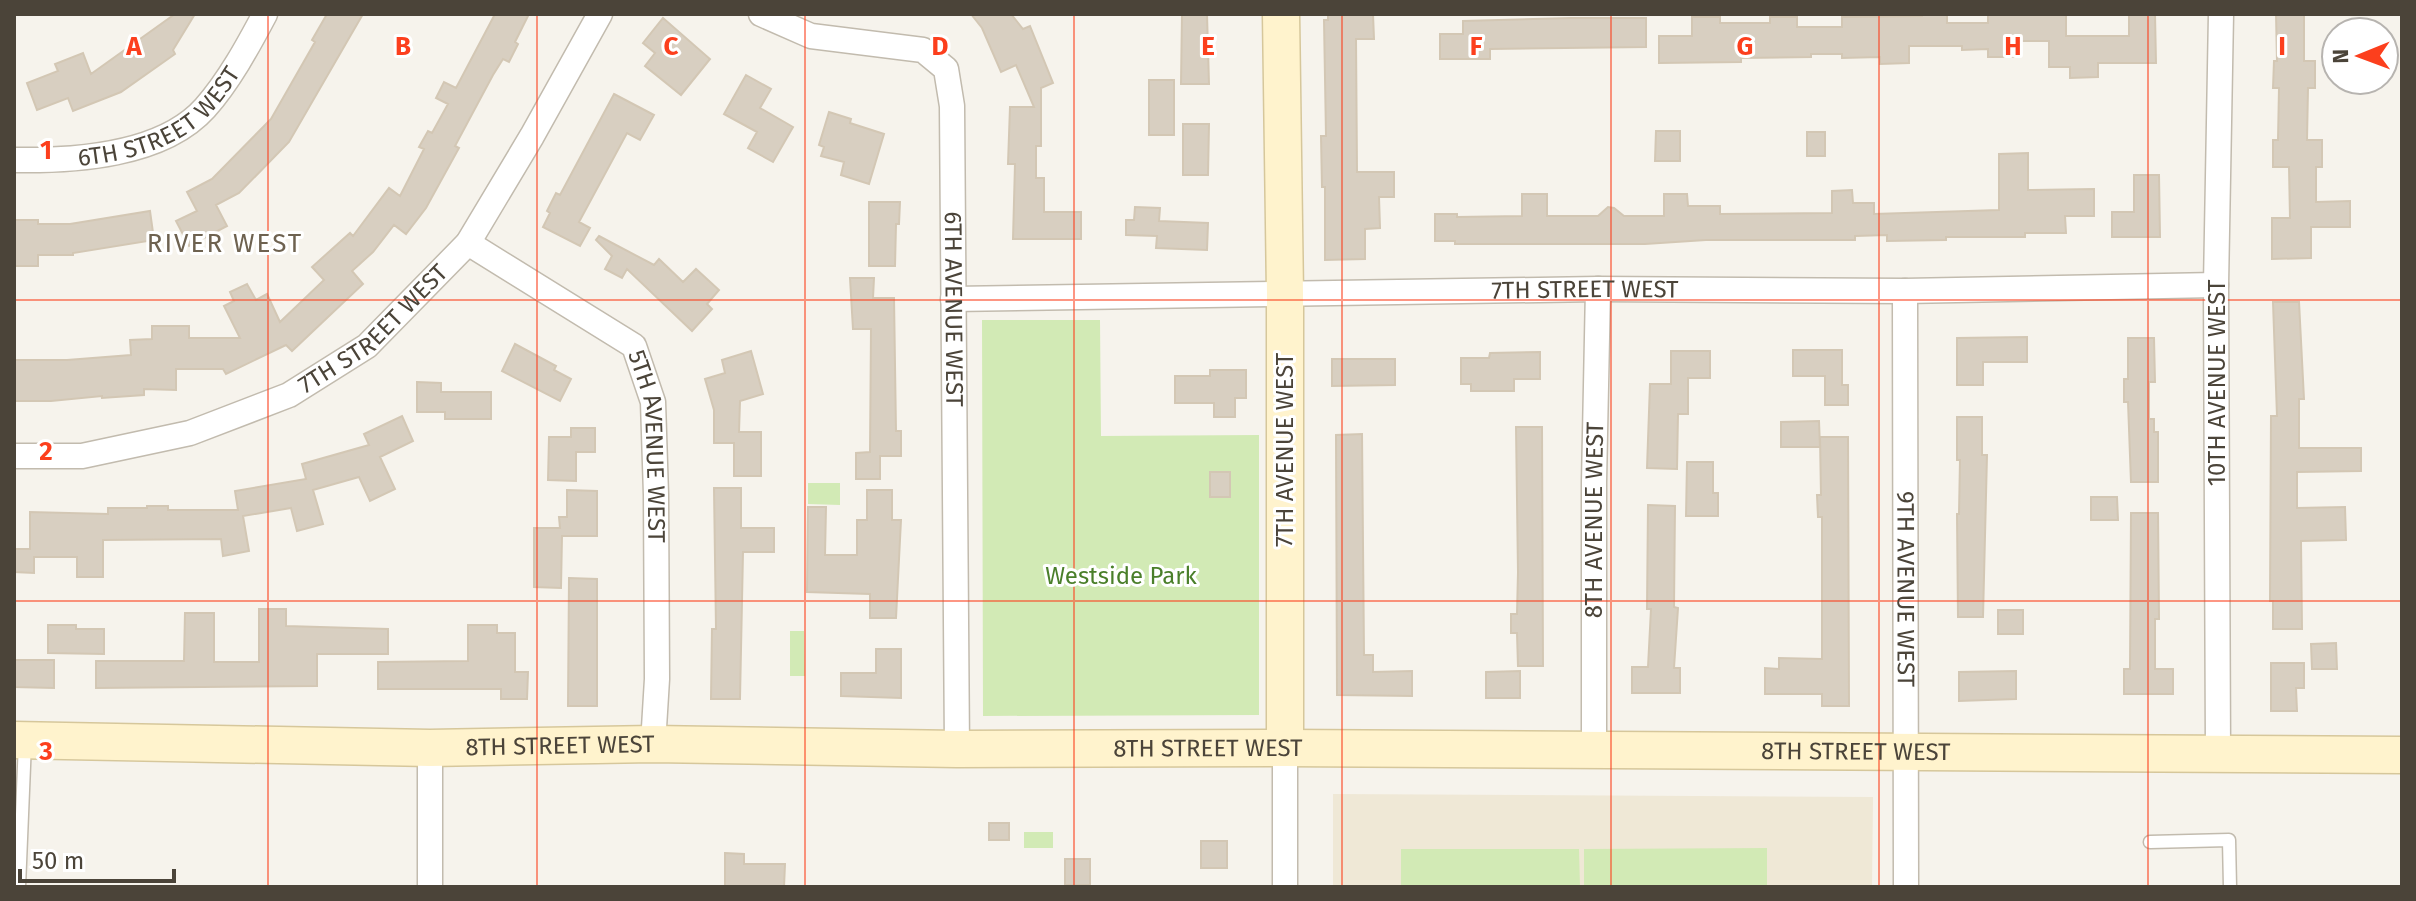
<svg xmlns="http://www.w3.org/2000/svg" width="2416" height="901" viewBox="0 0 2416 901" font-family="'Fira Sans',sans-serif">
  <style>
    .education { fill: #efe8d6 }
    .green { fill: #d2eab5 }
    .building { fill: #d8cfc1; stroke: #d3c7b4; stroke-width: 2 }
    .lines { fill: none; stroke-linecap: round; stroke-linejoin: round }
    .lane-casing { stroke: #c2bbae; stroke-width: 15 }
    .street-casing { stroke: #c2bbae; stroke-width: 27 }
    .secondary-casing { stroke: #d6c79b; stroke-width: 39 }
    .lane { stroke: #fff; stroke-width: 12 }
    .street { stroke: #fff; stroke-width: 24 }
    .secondary { stroke: #fff3cd; stroke-width: 36 }
    .grid { fill: none; stroke: #fc3f1d; stroke-width: 2; stroke-opacity: 0.55 }
    .labels { text-anchor: middle; dominant-baseline: central; stroke-width: 6; stroke-linejoin: round; paint-order: stroke }
    .street-label { font-size: 24px; fill: #4b4439; stroke: #fff }
    .park-label { font-size: 24px; fill: #4a7f2a; stroke: #fff }
    .neighbourhood-label { font-size: 26px; letter-spacing: 2px; fill: #6e6250; stroke: #fff }
    .grid-label { font-size: 26px; text-anchor: middle; font-weight: bold; fill: #fc3f1d; stroke: #fff; stroke-width: 6; stroke-linejoin: round; paint-order: stroke }
  </style>
  <rect width="100%" height="100%" fill="#f6f3ec"/>
  <path class="education" d="M1333 794 1873 797 1872 887H1333Z"/>
  <path class="green" d="M982 320H1100L1101 436 1259 435V715L983 716Z
    M808 483H840V505L808 504Z
    M790 631H804L805 676H790Z
    M1024 832H1053V848H1024Z
    M1767 848V887H1584V849Z
    M1401 849H1579L1580 887H1401Z"/>
  <path class="building" d="M175 14H195L173 50 175 54 121 92 73 111 68 98 37 110 27 83 58 71 55 64 83 53 91 74Z
    M327 14H363L289 142 239 193 216 205 227 226 189 246 176 221 197 211 187 192 212 179 271 119 315 42 312 40Z
    M495 14H529L515 42 518 44 509 62 503 59 493 75 455 146 459 148 426 208 406 234 394 225 373 252 352 271 363 284 292 351 286 345 226 374 223 369H176V390L144 389V395L102 398V396L51 401H14V360H67L131 355 130 340 152 339V326H189V338H240L224 306 234 301 230 292 247 284 256 300 267 294 280 322 324 280 312 267 350 233 353 236 389 188 400 196 424 149 419 147 428 131 432 133 448 104 436 98 444 82 456 88Z
    M971 14H1011L1023 29 1030 26 1053 83 1041 88V146H1036V178H1044V212H1081V239H1013L1015 164H1008L1010 107H1034L1016 65 1001 72 982 28Z
    M1182 14H1207L1209 84H1181Z
    M1328 14H1373L1374 39H1356L1357 172H1394V197H1379L1380 228 1365 229V259L1325 260V187H1322L1321 136H1326L1324 20H1328Z
    M1922 14H1947V23H1988V15L2066 14V36H2129V14H2155L2156 63H2098V77L2070 78V67H2049V41H2017V57H1988V49L1962 50V46H1909V63L1880 64V57L1842 58V54H1811V57L1741 58V62L1659 63V36H1692V17H1720V23H1770V17H1797V27H1842V17L1922 16Z
    M2276 14H2304V61H2315V88H2308L2307 140H2322V167H2316V202L2350 201V227H2311V258L2272 259V218H2290L2289 167H2273V140H2278L2279 88H2273L2274 61H2277Z
    M663 18 710 59 681 95 645 66 655 53 643 43Z
    M1571 18H1646V47L1490 49V59H1440V34H1463V21Z
    M746 75 771 89 760 108 793 127 773 162 748 148 757 132 724 114Z
    M1149 80H1174V135H1149Z
    M614 94 654 115 640 140 627 133 579 222 590 228 580 246 543 227 550 213 547 211 556 193 560 195Z
    M829 112 851 119 850 123 884 134 869 184 841 175 844 162 821 156 824 147 819 145Z
    M1183 124H1209L1208 175H1183Z
    M1656 131H1680V161H1655Z
    M1807 132H1825V156H1807Z
    M2028 153V190L2094 189V216H2065L2066 233H2025V237H1946V240L1887 241V235L1855 236V240H1706L1645 244H1455V241H1435V214H1457V217L1522 216V194H1547V216H1598L1608 207 1614 208 1624 216H1664V194H1687L1688 206H1720V214L1832 213V191L1852 190 1853 203H1874V214L1999 210V154Z
    M2134 175H2159L2160 237H2112V212H2134Z
    M869 202H900L899 224H896L895 266H869Z
    M1135 207 1160 208 1159 221 1208 223 1207 250 1156 248 1157 236 1126 235V220H1134Z
    M150 211 154 240 73 253V255H38V266H14V220H38V224H70Z
    M599 236 654 265 659 259 683 282 696 269 719 290 707 304 712 309 692 331 627 269 622 278 605 269 612 256 596 240Z
    M850 278H874L873 298H894L896 431H901V456H880V479H856V453L870 452 871 329H853Z
    M2273 302H2299L2304 399H2299V448H2361V471L2297 472V508L2345 507 2346 540 2301 541 2302 629H2273V601H2270L2271 416H2277Z
    M2027 337V362H1983V385H1957V338Z
    M2128 338H2154L2155 382H2149V419H2154V432H2158V482H2131L2128 402H2124V379H2128Z
    M515 344 556 366 554 370 571 379 560 401 502 371Z
    M1793 350H1842V385H1848V405H1825V376H1793Z
    M751 351 763 394 740 401 739 432H761V476H734V443H714V410L705 379 725 373 722 360Z
    M1671 351H1710V378H1688V414H1678L1677 469 1647 468 1650 384H1671Z
    M1540 352V379H1514V391H1471V384H1461V358H1489L1490 353Z
    M1332 359H1395V385L1332 386Z
    M1210 370H1246V398H1235V417H1214V403H1175V376H1210Z
    M417 382 441 383V392H491V419H445V412H417Z
    M402 416 413 441 380 457 395 489 370 501 359 477 313 490 323 524 297 531 291 508 243 516 249 551 223 556 221 539 103 540V577H77V557H34V573L14 572V549H30V512L108 514V508H147V506H168V510H238L235 491 306 479 302 464 369 445 364 434Z
    M1957 417H1982V455H1987L1983 617H1958L1957 514H1959L1960 460H1957Z
    M1819 421 1820 447H1781V422Z
    M1516 427H1542L1543 666H1518L1517 633H1511V614H1517L1518 572Z
    M571 428H595V452H576V481L548 480 549 437H571Z
    M1362 434 1364 655H1373V672L1412 671V696L1337 695 1336 435Z
    M1820 437H1848L1849 706H1822V694H1765V668L1779 669V658L1822 659V517H1818L1817 495H1821Z
    M1687 462H1713V493H1718V516H1686Z
    M1210 472H1230V497H1210Z
    M714 488H741V528H774V552H743L740 699H711L712 629H716Z
    M567 490 597 491V536H562L561 588 534 587V528H560L559 517H567Z
    M867 490H892V520H901L896 618H870V594L807 592 808 507H826L825 555H857V520H867Z
    M2091 497H2117L2118 520H2091Z
    M1648 505 1675 506 1674 607 1678 608 1674 668H1680V693H1632V667H1648L1651 609H1647Z
    M2131 513H2158L2159 619H2155V669H2173V694H2124V669H2130Z
    M569 578 597 579V706H568Z
    M259 609H286V626L388 629V654H317V686L96 688V661H184L185 613H214V662H259Z
    M1998 610H2023V634H1998Z
    M48 625H76V629H104V654L48 653Z
    M468 625H497V633H515V672H528L527 699H501V689H378V662L468 661Z
    M2336 643 2337 669H2312L2311 644Z
    M876 649H901V698L841 696V673H876Z
    M14 660H54V688L14 687Z
    M2271 663H2304V688H2296L2297 711H2271Z
    M1520 671V698H1486V672Z
    M2016 671V699L1959 701V672Z
    M989 823H1009V840H989Z
    M1201 841H1227V868H1201Z
    M725 853 744 854V864H785L784 887H725Z
    M1065 859H1090V885H1065Z"/>
  <g class="lines">
    <defs>
      <path id="lane" d="M2150 842 2229 840 2230 887
        M19 887 25 742"/>
      <g id="street">
        <path id="s1" d="M761 14 811 36 923 50 946 69 952 106 957 749"/>
        <path id="s2" d="M14 160C74 161 162 156 205 108 229 81 248 46 265 14"/>
        <path id="s3" d="M468 243 634 346 653 402 656 495 657 679 653 744"/>
        <path id="s4" d="M1905 291 1906 887"/>
        <path id="s5" d="M953 299 1598 289 1905 291 2216 285"/>
        <path id="s6" d="M14 456H82L190 433 289 395 367 346 468 243 532 136 600 14"/>
        <path id="s7" d="M1594 750V482L1598 289"/>
        <path d="M2218 753 2216 285 2221 14"/>
        <path d="M430 887V748"/>
        <path d="M1285 887V748"/>
      </g>
      <g id="secondary">
        <path d="M1281 14 1285 294V748"/>
        <path id="s8" d="M14 740 430 748 653 744 957 749 1285 748 2402 755"/>
      </g>
    </defs>
    <use href="#lane" class="lane-casing"/>
    <use href="#street" class="street-casing"/>
    <use href="#secondary" class="secondary-casing"/>
    <use href="#lane" class="lane"/>
    <use href="#street" class="street"/>
    <use href="#secondary" class="secondary"/>
  </g>
  <path class="grid" d="M268 14V887M537 14V887M805 14V887M1074 14V887M1342 14V887M1611 14V887M1879 14V887M2148 14V887M14 300H2402M14 601H2402"/>
  <g class="labels">
    <g class="street-label">
      <text stroke="none"><textPath href="#s2" startOffset="158">6TH STREET WEST</textPath></text>
      <text stroke="none"><textPath href="#s5" startOffset="632">7TH STREET WEST</textPath></text>
      <text stroke="none"><textPath href="#s1" startOffset="438">6TH AVENUE WEST</textPath></text>
      <text stroke="none"><textPath href="#s6" startOffset="392">7TH STREET WEST</textPath></text>
      <text transform="translate(2217 383) rotate(-90)">10TH AVENUE WEST</text>
      <text stroke="none"><textPath href="#s3" startOffset="298">5TH AVENUE WEST</textPath></text>
      <text transform="translate(1285 450) rotate(-90)">7TH AVENUE WEST</text>
      <text stroke="none"><textPath href="#s7" startOffset="230">8TH AVENUE WEST</textPath></text>
      <text stroke="none"><textPath href="#s4" startOffset="298">9TH AVENUE WEST</textPath></text>
      <text stroke="none"><textPath href="#s8" startOffset="546">8TH STREET WEST</textPath></text>
      <text stroke="none"><textPath href="#s8" startOffset="1194">8TH STREET WEST</textPath></text>
      <text stroke="none"><textPath href="#s8" startOffset="1842">8TH STREET WEST</textPath></text>
    </g>
    <g class="park-label">
      <text x="1121" y="576">Westside Park</text>
    </g>
    <g class="neighbourhood-label">
      <text x="225" y="243">RIVER WEST</text>
    </g>
  </g>
  <g class="grid-label">
    <text x="134" y="55">A</text>
    <text x="403" y="55">B</text>
    <text x="671" y="55">C</text>
    <text x="940" y="55">D</text>
    <text x="1208" y="55">E</text>
    <text x="1476" y="55">F</text>
    <text x="1745" y="55">G</text>
    <text x="2013" y="55">H</text>
    <text x="2282" y="55">I</text>
    <text x="46" y="159">1</text>
    <text x="46" y="460">2</text>
    <text x="46" y="760">3</text>
  </g>
  <rect width="2416" height="901" fill="none" stroke="#4b4439" stroke-width="32"/>
  <g transform="translate(2360 56) rotate(269)"><circle r="38" fill="#ffffff" stroke="#b7b4b0" stroke-width="2"/>
  <path d="M0-6L14 30L0 20L-14 30Z" fill="#fc3f1d"/>
  <text y="-12" font-size="22" font-weight="bold" text-anchor="middle" fill="#4b4439">N</text>
  </g>
  <path d="M20 869v12h154v-12" fill="none" stroke="#4b4439" stroke-width="4"/>
  <text x="32" y="869" font-size="24" fill="#4b4439" stroke="#ffffff" stroke-width="6" paint-order="stroke">50 m</text>
</svg>
